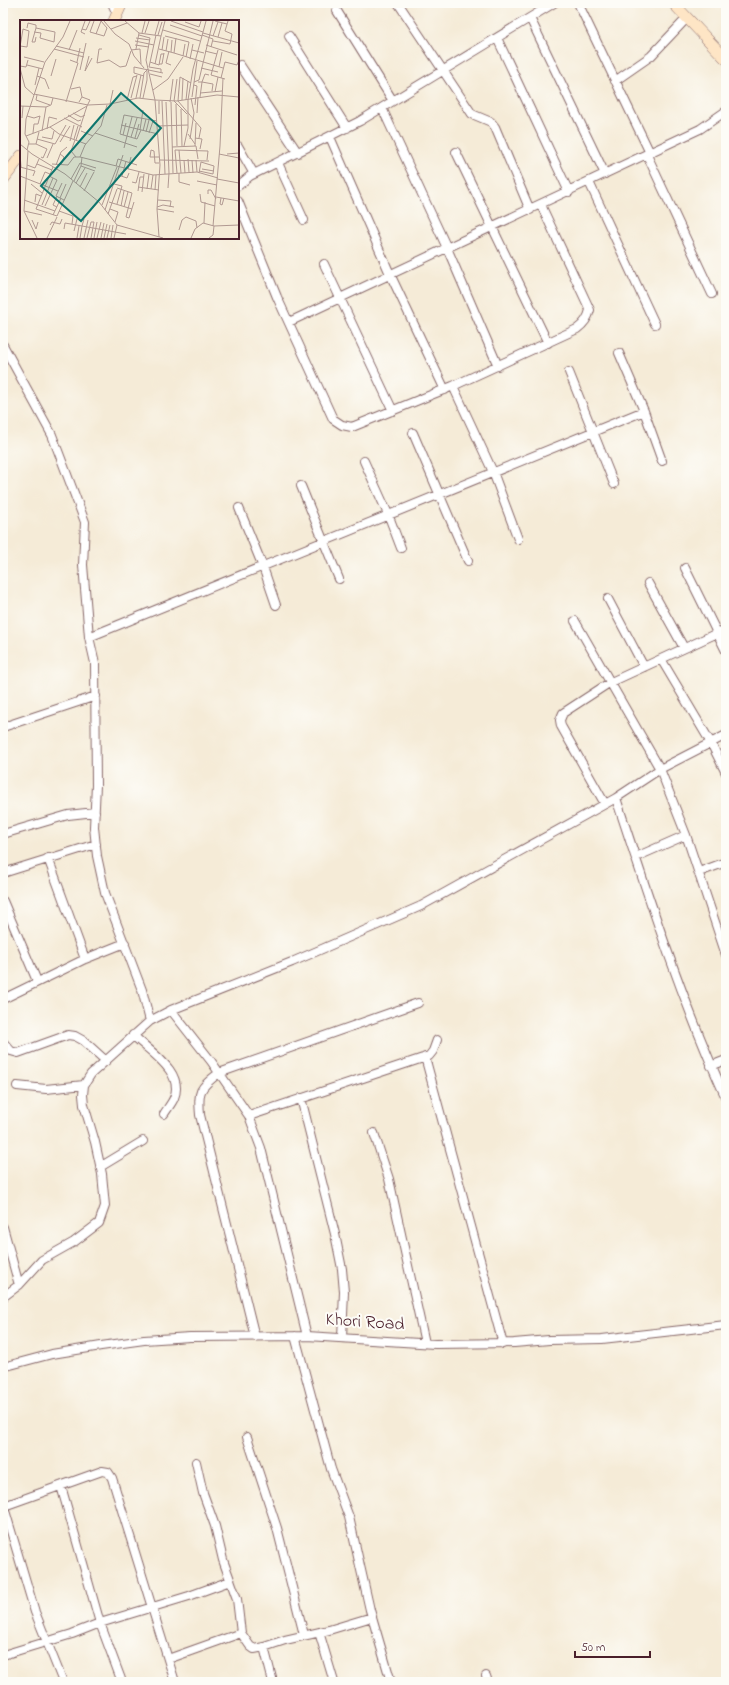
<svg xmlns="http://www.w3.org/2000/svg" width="729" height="1685" viewBox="0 0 729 1685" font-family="'Indie Flower',sans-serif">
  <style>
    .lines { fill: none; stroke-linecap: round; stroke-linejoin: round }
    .street-casing { stroke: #866667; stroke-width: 10 }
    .secondary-casing { stroke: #866667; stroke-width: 12 }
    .street { stroke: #fff; stroke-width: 8 }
    .secondary { stroke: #fee5c5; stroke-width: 11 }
    .labels { text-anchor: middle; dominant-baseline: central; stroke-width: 4; stroke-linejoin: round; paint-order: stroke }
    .street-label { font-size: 18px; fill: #4a1f2b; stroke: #fdfcf7 }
    .inset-road { fill: none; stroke: #b19992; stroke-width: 1 }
    .view { fill: #0f766e; fill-opacity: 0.15; stroke: #0f766e; stroke-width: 2 }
    .inset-edge { fill: none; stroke: #4a1f2b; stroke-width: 2 }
  </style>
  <rect width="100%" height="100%" fill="#fdfcf7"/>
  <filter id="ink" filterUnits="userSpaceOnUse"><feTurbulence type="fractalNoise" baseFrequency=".025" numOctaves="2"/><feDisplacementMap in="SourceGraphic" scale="8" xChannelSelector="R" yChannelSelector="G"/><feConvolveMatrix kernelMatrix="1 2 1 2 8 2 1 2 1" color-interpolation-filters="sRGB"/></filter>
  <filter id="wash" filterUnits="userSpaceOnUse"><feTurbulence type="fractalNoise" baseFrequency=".012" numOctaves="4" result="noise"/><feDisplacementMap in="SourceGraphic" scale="16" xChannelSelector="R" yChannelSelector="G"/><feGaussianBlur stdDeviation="0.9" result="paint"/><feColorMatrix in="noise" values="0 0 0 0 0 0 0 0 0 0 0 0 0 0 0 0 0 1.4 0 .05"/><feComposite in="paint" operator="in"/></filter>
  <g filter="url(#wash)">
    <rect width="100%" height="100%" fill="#f5ebd7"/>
  </g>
  <g filter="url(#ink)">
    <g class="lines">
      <defs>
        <path id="street" d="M112 3 117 14
          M398 3 472 114 491 122 495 127 530 210
          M578 3 650 153
          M337 11 393 101
          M530 18 605 174
          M289 36 347 128
          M497 38 569 192
          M240 65 298 153
          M615 81 651 56 687 18
          M382 108 447 248 498 366
          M330 137 390 274 445 390
          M238 146 254 174
          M456 152 548 343
          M647 155 712 294
          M278 163 304 220
          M589 182 655 324
          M238 186 250 176 360 121 554 3
          M238 201 277 297 333 419 342 425 352 427 453 386 577 329C584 324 588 319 590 310L541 205
          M324 264 393 411
          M289 322 700 129 726 111
          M3 345 52 435 85 522 83 565 89 637 95 663 96 785 94 827 97 856 105 893 142 990 150 1021 91 1074 84 1085 83 1095 84 1105 95 1142 102 1174 105 1206 99 1223 74 1242 42 1260 19 1285 3 1297
          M619 353 644 411 662 461
          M569 372 614 484
          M453 386 493 472 518 539
          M413 433 468 561
          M364 461 388 514 401 548
          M301 486 339 579
          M239 508 263 567 276 605
          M685 568 726 651
          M648 583 684 648
          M608 599 644 667
          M575 621 660 769 686 835 726 955
          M89 637 644 411
          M661 659 711 743 726 773
          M3 727 96 696
          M616 798C649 899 682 1001 726 1098
          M605 804 561 726 560 720 563 713 609 683 726 629
          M3 834 68 815 95 812
          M636 857 686 835
          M48 858 85 959
          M699 872 726 862
          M3 873 96 844
          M3 901 37 981
          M3 999 85 959 125 943
          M171 1010 211 1061 249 1116 261 1148 307 1336
          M150 1021 171 1010 292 962 421 906 616 798 660 769 726 735
          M133 1035C148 1051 185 1071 174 1098 172 1103 167 1109 164 1114
          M3 1042 11 1051 18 1053 68 1035 75 1036 84 1041 106 1061
          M425 1057 503 1344
          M711 1066 726 1060
          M17 1086 46 1089 84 1085
          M301 1098 335 1234 342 1269 344 1292 342 1338
          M249 1116 429 1056 433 1051 437 1040
          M374 1133 389 1179 425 1343
          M100 1167 143 1141
          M3 1227 19 1285
          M295 1336 331 1469 349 1517 370 1610 391 1682
          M255 1337 200 1115C198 1091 199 1088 219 1073L418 1003
          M3 1367 52 1354 101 1346 144 1340 190 1337 307 1336 435 1344 514 1343 549 1340 602 1339 726 1325
          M247 1437 277 1528 304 1635
          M196 1462 203 1493 215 1526 223 1560 237 1599 241 1633 250 1646 254 1649 264 1647 285 1640 329 1630 372 1617
          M61 1486 100 1623 122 1682
          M3 1504 35 1612 63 1682
          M4 1506 102 1471 108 1472 112 1478 175 1682
          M319 1632 334 1682
          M264 1647 273 1682
          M3 1655 72 1634 100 1623 189 1596 230 1581
          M168 1659 241 1633
          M486 1676 488 1682"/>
        <path id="secondary" d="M673 3 726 59
          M114 21 122 3
          M3 180 21 156"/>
      </defs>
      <use href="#street" class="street-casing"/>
      <use href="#secondary" class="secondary-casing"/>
      <use href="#street" class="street"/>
      <use href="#secondary" class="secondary"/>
    </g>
  </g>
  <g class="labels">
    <g class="street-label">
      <text transform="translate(365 1323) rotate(4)">Khori Road</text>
    </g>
  </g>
  <g transform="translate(20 20)">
    <rect width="219" height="219" fill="#f5ebd7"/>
    <path class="inset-road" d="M65 1 61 12 65 14M74 1 70 12 84 16 87 8 81 1M84 1 95 14 109 24 114 36 124 48M105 1 119 13M151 1 183 12M195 1 207 4M165 2 179 7 181 1M150 5 182 16M7 8 8 3 16 5V8M62 9 66 10 70 1M91 9 107 3M143 10 180 21M14 12 21 13 20 18 34 22M122 13 125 1M125 13 129 1M183 13 219 23M76 14 81 1M119 15 130 18 126 40 135 80 157 81 197 75 219 77M135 15 139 1M138 15 142 2M182 15 193 19 191 27M145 16 169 22 166 37M193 16 198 2M16 17 15 22H12L16 8 35 12 34 22M198 17 202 3M116 18 130 20M156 18 154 33 203 48M115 21 134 25M193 21 210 24 212 14 205 11 208 1M115 25 129 27M186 25 217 35M36 26 64 33M0 27 3 9 9 11 7 27 0 26M34 29 64 37M82 29H79L77 43 89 40 100 47 106 46 111 31M116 29 119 13 141 16 145 1M139 29 154 33M49 30 57 10M111 30 120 29 121 44M142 30 144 17M172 30 184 33M198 30 191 55 205 59M146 31 148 19M149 31 146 43 151 45M185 31 197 34M151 32 152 20M69 36 65 51 72 38M163 36 165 24M4 37 24 42M170 39 173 24M57 42 60 28M130 42 139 45 141 34H144M135 44 141 16M139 44H142L144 33M7 45 23 49M0 46 6 47 8 40M129 47 136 15M129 47 141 49V52M199 47 202 32M0 48 5 67 14 75M181 48 198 52M60 50 66 23M130 54 142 57M17 56 25 59 29 69M31 56 36 39M124 56 114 53V47L143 53M160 57 158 81 181 108 179 118M160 57 171 63M201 58 205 42 217 45 219 40M157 59 154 81 167 94M174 62 179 60 193 1M178 62H182L185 54 189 55M182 62 193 64 192 71M15 65 19 48M174 65 177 66 175 85M51 69 60 67 62 77M133 70 148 59 163 37M195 72 198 57M180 73 202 71M14 74 68 85 90 84 118 78 135 80 140 145 137 189 139 217M17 75 16 80 30 85M172 77 177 41M180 77 182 62M111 78 117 55M116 78 121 55M120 78 124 53 128 49M123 78 127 60V51M107 80 113 57 117 56M162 80 163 58M166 80 168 61M139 81V94M142 81 145 154M46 82 58 43 50 40M146 82 149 153M150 82 153 59M151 82 153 153M90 84 93 70M156 84 157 126M0 86 26 87 31 85 33 78M161 89 162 126M53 93 61 97 65 95M177 93 178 77M48 95 58 101 61 100M7 96 14 98 20 96 18 104H14L13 113M2 98 3 86M44 98 62 107M101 105 138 114M138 106 168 105M30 107 39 114 66 124M27 109 29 97 37 99M120 110 123 90M121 110 117 119 100 114 104 95 137 101M22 111 26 87M61 111 73 116M123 111 126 99M126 112 129 100M75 113 117 127M129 113 133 101M168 114 175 124M103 115 106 103M6 116 30 107 67 86 70 80 62 77 59 82M107 116 112 97M22 117 32 119 34 111M111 117 117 98M115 118 119 104M175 118 182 119 180 129M17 119 35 124 46 105M54 119 58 106M170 119 174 93 171 78M55 120 51 131 56 137M56 120 67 86M50 121 54 105M40 122 50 106M0 124 12 134 45 154 79 182 97 205 143 218M9 124H16L19 112M16 124 27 129 23 138 21 137M164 126 168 108V80L173 49 186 1M175 126 176 103M152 127 176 126 178 139M104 128 107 116M7 130 9 122 5 114 6 99 25 42 43 17 50 1M131 130 134 131 135 143H139M131 130 130 137H139M155 130 188 131 187 140M155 130 157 153M159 130 161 153M8 131 4 191 17 218M0 134 1 147M40 134 44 137 41 145M199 134 219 138M207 134 219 133M60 137 133 155 177 152 198 158M27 138 33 124M168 139 169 152M140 140 189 141M164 140 165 153M172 140 173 153M176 140 177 152M17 144 32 150M32 144 48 145 54 137H60L65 125 81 106 87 85M7 145 15 148 19 139M36 145 41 132 47 127M61 146 75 151M96 146 98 139 117 145M0 147 15 151 13 156M33 147 16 189 37 196 53 161M108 149 111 137M182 149 194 151M159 153V162L170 165M179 153 181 142 194 146 193 154 179 151M98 155 107 158 109 153M0 156 38 171M102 156 106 141M51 159 60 143 76 148M197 159 219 163M54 161 61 146 62 137M177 161 197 165M112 162 116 163 119 152M42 163 36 176 44 180M56 163 65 148M11 164 22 173M20 164 25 152 30 154M94 164 102 166 97 184M60 167 67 153M118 167 139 170M97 168 112 173 106 197 109 198 114 182M148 168 149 153M127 169 129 154M131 169 133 155M135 170 136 155M64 171 74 152M118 171 120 157H124M122 172 124 154M180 174 181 182 195 186M188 174V170H191L196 179M196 177 219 181M40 178 46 164M201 178 200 184 202 185 204 178M4 180 35 191M138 180 151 181 150 187M15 182 16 174 21 176M89 182 112 189M22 185 33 158M82 185 97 147M25 186 37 160 29 156M101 186 104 171M37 187 33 185 37 176M104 187 108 172M137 187 143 185 154 187M90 189 98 192 95 202M137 189 154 192M85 190 103 135M4 191 22 195M39 191 53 196 52 204M88 194 97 169M33 195 41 178M12 200 16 209 18 202M184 203 185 182M30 205 32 202 40 204 42 199M193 206 200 126 203 58M44 209 45 203 62 206 64 199M159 210 162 200 166 197 176 201 177 208M54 211 57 199M27 218 37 197M57 218 59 206M60 218 62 206 106 214M64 218 68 200M67 218 71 202H74M71 218 74 202M74 218 77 202M77 218 81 202M81 218 84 203M84 218 87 204M87 218 90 205M91 218 93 205M94 218 97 205M171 218 175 209 183 203 194 206 219 205M189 218 193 215 194 206"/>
    <path class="view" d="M101 73 141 108 61 201 21 166Z"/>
    <rect width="219" height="219" class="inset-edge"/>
  </g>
  <rect width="729" height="1685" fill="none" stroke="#fdfcf7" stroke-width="16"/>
  <path d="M575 1651v6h75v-6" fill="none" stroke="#4a1f2b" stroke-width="2"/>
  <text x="581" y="1651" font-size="12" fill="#4a1f2b" stroke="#fdfcf7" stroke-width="3" paint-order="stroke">50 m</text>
</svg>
